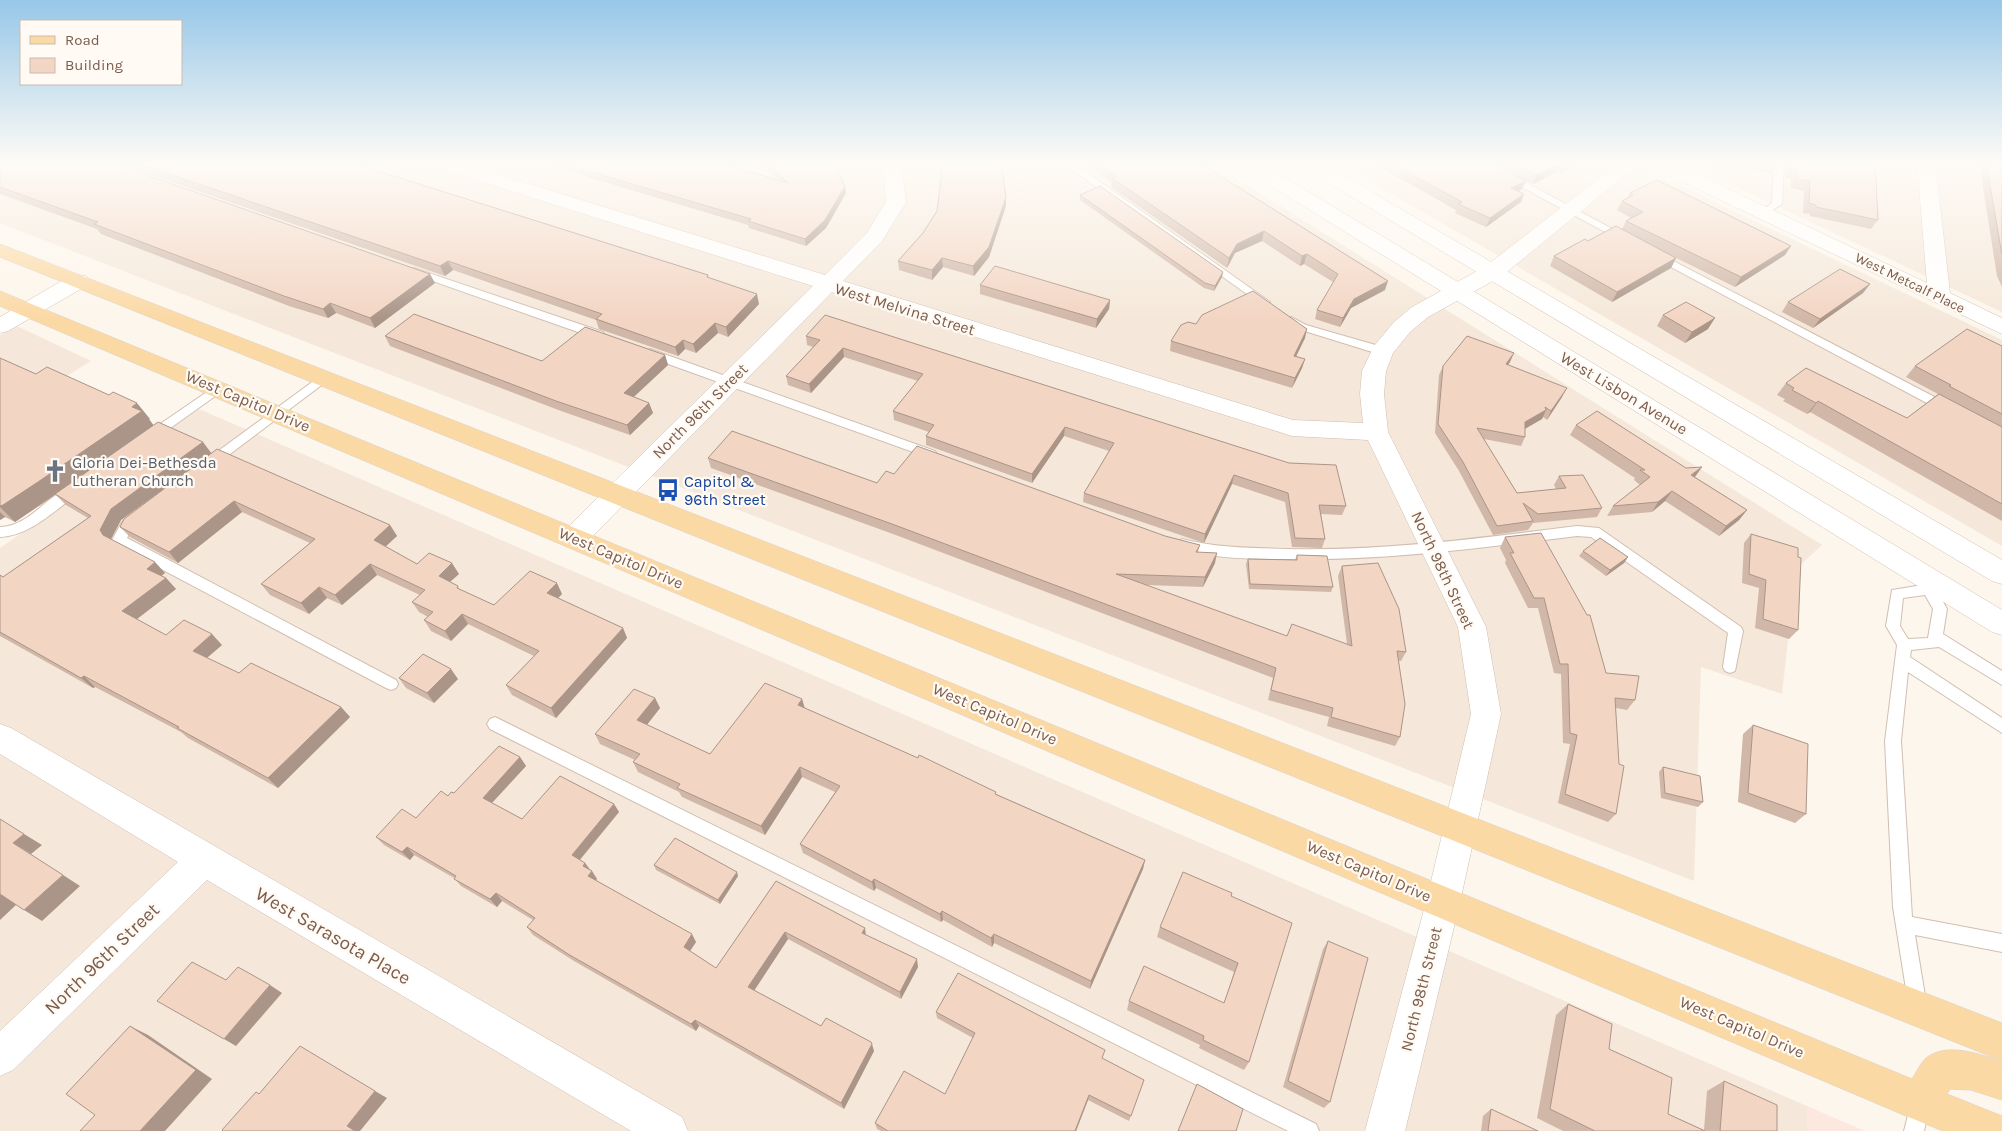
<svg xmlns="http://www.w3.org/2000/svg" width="2002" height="1131" viewBox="0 0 2002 1131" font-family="Karla,sans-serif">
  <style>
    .residential { fill: #f5e8da }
    .commercial { fill: #fde8e0 }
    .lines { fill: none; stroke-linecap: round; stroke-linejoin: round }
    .service-casing { stroke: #d1beb0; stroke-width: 2 }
    .minor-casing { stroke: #d1beb0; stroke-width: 1 }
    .secondary-casing { stroke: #d6c0b0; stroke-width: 1 }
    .primary-casing { stroke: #dad1cd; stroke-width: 1 }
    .service { fill: #fff; fill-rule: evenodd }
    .minor { fill: #fff; fill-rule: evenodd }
    .secondary { fill: #fff; fill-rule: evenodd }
    .primary { fill: #fbd9a5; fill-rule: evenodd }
    .wall { fill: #d1b7a8 }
    .shaded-wall { fill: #aa9588 }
    .building { fill: #f3d5c3; stroke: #aa9588 }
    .labels { text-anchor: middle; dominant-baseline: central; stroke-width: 4.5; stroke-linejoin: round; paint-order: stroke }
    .far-street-label { font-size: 14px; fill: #7a5c4d; stroke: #fffaf3 }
    .street-label { font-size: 16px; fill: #7a5c4d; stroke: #fffaf3 }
    .worship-label { font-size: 16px; fill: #5b616d; stroke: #fffaf3; text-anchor: start }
    .transit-label { font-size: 16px; fill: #164399; stroke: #fffaf3; text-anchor: start }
    .near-street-label { font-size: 19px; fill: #7a5c4d; stroke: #fffaf3 }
  </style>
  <rect width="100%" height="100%" fill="#fdf6ec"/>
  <path class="residential" d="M0 162H1210L1822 545 1796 569 1782 694 1701 667 1694 881 0 223Z
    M1336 162H1632L2002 340V546Z
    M1683 162H2002V312Z
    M17 326 91 361 0 418V335Z
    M199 409 1807 1106V1131H0V548Z"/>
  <path class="commercial" d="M1807 1106 1865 1131H1807Z"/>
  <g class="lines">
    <defs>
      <path id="service" d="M1061 162H1072L1270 302 1265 305 1261 304Z
        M1475 162H1487L1631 239 1626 242 1622 241Z
        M1774 162H1784L1782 204 1765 215 1760 212 1772 203Z
        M1658 253 1950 405 1952 408 1946 412 1942 411 1654 258V254Z
        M414 268 603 332 605 335 599 339 595 338 410 273 409 271Z
        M1291 317 1306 325 1386 348 1388 351 1382 355 1298 329 1285 320Z
        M650 349 935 451 937 454 935 457H927L646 356 644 353Z
        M323 374 327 375 329 378 327 381 214 466H206L204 463 206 460Z
        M217 385 223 389 221 392 155 439H147L145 436 147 433Z
        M74 485 79 487 80 490 79 493C55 510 30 536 0 537V527C31 526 48 493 74 485Z
        M137 513 144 518 132 528 127 538 396 680 398 684 396 688 391 690 386 688 114 544 112 540 122 522Z
        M1577 526 1599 528 1741 627 1743 631 1735 671 1730 673 1725 671 1723 667 1728 633 1591 537 1577 536C1480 548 1384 561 1286 559 1249 559 1213 559 1177 548L1175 544 1182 539C1217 548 1252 548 1288 549 1385 551 1481 538 1577 526Z
        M1929 584 1934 585 1947 609 1943 634 2002 671V685L1939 647 1911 650 1910 657 2002 718V733L1908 672 1901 741 1912 917 2002 934V952L1915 935 1927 1008 1925 1015 1918 1017 1911 1015 1909 1008 1893 907 1885 741 1897 645 1886 626 1892 590ZM1925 595 1933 609 1928 638 1908 639 1900 626 1903 598Z
        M495 717 1316 1124 1319 1131H1288L490 729 487 724 490 719Z
        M1920 1093 1927 1096 1930 1103 1924 1131H1904L1913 1096Z"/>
      <path id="minor" d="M430 162H458L825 275 867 233 886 202 883 162H901L906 202 882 241 843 281 1293 420 1363 423 1360 394 1362 371 1374 346 1394 322 1412 307 1486 266 1620 162H1641L1502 276 1428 317 1410 332 1393 353 1386 371 1384 394 1388 432 1486 627 1501 714 1460 902 1405 1131H1365L1426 902 1471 714 1458 627 1368 440 1292 436 832 292 584 545 574 548 564 545 561 538 564 531 813 286 432 166Z
        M1647 162H1671L1927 283 1917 162H1935L1950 293 2002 318V334L1649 166Z
        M78 275 86 276 89 281 86 286 8 331 0 333V317L70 276Z
        M0 724 11 728 682 1117 688 1131H631L207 880 13 1070 0 1076V1031L178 862 0 754Z"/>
      <path id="secondary" d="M1237 162H1259L2002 610V635L1992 632 1239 166Z
        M1298 162H1320L2002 560V584L1992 581 1300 166Z"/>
      <path id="primary" d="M0 244 2002 1023V1061L0 257Z
        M0 291 1912 1079C1916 1073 1920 1064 1925 1059 1945 1041 1981 1054 2002 1062V1100L1971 1090 1950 1089 1947 1094 2002 1116V1131H1943L1906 1116 0 306Z"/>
    </defs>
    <use href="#service" class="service-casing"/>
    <use href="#minor" class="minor-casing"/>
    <use href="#secondary" class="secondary-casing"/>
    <use href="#primary" class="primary-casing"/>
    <use href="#service" class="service"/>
    <use href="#minor" class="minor"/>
    <use href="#secondary" class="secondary"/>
    <use href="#primary" class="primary"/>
  </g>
  <path class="wall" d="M0 162 435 283 375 328 336 313 328 318 289 306 101 234 97 229 0 194Z
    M113 162H349L708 275 709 278 759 304 728 337 718 333 696 353 685 349 678 356 599 329 596 320 453 270 445 276Z
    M544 162H717L779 180 759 162H834L845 186 846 193 826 228 806 246 749 228 748 225 544 164Z
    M939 162H1001L1006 197V206L989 257 974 276 943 267 932 280 899 270 898 261 923 233 937 211 941 178V165Z
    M1083 162H1198L1385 290 1351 308 1340 327 1315 319 1317 310 1333 282 1304 264 1300 266 1262 241 1235 253 1227 268 1111 187 1112 182Z
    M1371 162H1490L1522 189 1518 191 1524 194 1521 202 1486 227 1455 213 1456 210Z
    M1491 162H1583L1560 174 1557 172 1533 184Z
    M1694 162H1777V165L1772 174 1731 165 1729 169Z
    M1785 162H1875L1878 220 1871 229 1810 216V214L1803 213 1804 191 1791 188V179L1785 177Z
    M1979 162H2002V287L1997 276Z
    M1630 193 1785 255 1735 287 1664 252 1676 258 1671 268 1612 302 1550 266 1554 256 1588 241 1622 229 1626 221 1631 218 1617 210 1622 201 1628 197Z
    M1080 195 1223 272 1222 277 1214 291 1204 288 1080 200Z
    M1870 284 1863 293 1813 328 1782 312 1788 302Z
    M980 285 1110 300 1109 309 1096 328 980 294Z
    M1663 315 1708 329 1685 343 1657 326Z
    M1196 324 1305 338 1296 356 1305 359 1302 368 1292 388 1170 351 1171 341Z
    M385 336 542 361 665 355 668 365 634 397 649 403 653 413 630 435 561 411 390 346Z
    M806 336 1346 506 1342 515 1321 514 1325 539 1322 548 1292 547 1285 502 1232 484 1204 543 1083 502 1084 493 1109 451 1064 436 1032 483 926 445V436L929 432 894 420 893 411 918 381 844 357 811 393 788 385 786 376 813 347 807 345Z
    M2002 346V521L1810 412 1807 414 1783 401 1785 399 1777 395 1786 383 1907 418 1938 394 1906 377 1915 366Z
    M0 358 36 374 150 419H149L153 425 212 453 390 525 397 536 385 546 417 564 459 574 450 582 458 586 459 589 494 605 562 594 558 598 623 628 627 638 556 718 512 695 506 685 534 656 468 624 451 641 431 631 424 620 428 617 419 612 412 602 420 595 377 575 342 605 327 598 309 614 270 595 261 584 310 543 242 512 178 563 130 537 120 527 169 485 121 520 111 539 165 573 161 576 166 578 176 589 137 619 166 635 222 645 207 658 239 673 341 707 350 717 278 788 188 738 181 732 95 687 93 688 0 636V575L3 577 88 518 66 505 56 495 18 520 15 522 5 517 0 520Z
    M1510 362 1508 365 1562 397 1547 420 1543 417 1542 419 1525 429V437L1521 446 1484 439 1517 493 1556 489 1554 485 1559 476 1602 508 1597 517 1533 523 1528 530 1493 535 1459 471 1435 433 1439 375 1443 366Z
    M1576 425 1695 477 1747 510 1739 520 1719 536 1665 501 1652 512 1607 516 1613 506 1640 485 1634 480 1635 478 1570 435Z
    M708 458 877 483 894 474 1165 536 1200 545 1198 552 1215 563 1203 587 1146 585 1287 636 1347 644 1338 576 1342 566 1406 652 1401 661H1399L1400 737 1395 746 1327 726 1329 717 1268 700 1273 678 893 534 711 468Z
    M1751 534 1798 630 1789 639 1755 628 1759 588 1742 583 1744 543Z
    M1505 537 1606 673 1635 700 1627 710 1616 708V814L1608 822 1558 803 1570 744 1563 743 1561 674 1554 673 1538 608H1528L1505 563 1506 560 1500 548Z
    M1583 551 1628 557 1624 563 1606 576 1579 556Z
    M1297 555 1333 587 1331 592 1249 589 1246 564 1248 559 1295 560Z
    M399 678 458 679 434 703 406 688Z
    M655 698 660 708 647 725 710 754 802 699 805 708 996 794 1145 860 1143 869 1090 989 994 943 992 947 943 920 941 922 876 888 874 891 803 853 800 844 835 792 802 777 765 835 682 797 679 792 638 772 633 762 635 760 600 744 595 734Z
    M1753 725 1806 814 1795 823 1738 802 1743 734Z
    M520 757 526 766 492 803 522 819 614 804 619 812 580 860 585 863 597 879 596 880 696 942 690 951 716 968 776 881 918 967 901 999 788 939 754 990 821 1026 874 1051 844 1109 699 1026 696 1031 574 961 533 935 527 927 533 920 502 901 497 907 461 886 454 878 414 855 410 860 384 845 376 837 416 818 448 796 454 793Z
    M1663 767 1703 802 1698 807 1661 798 1659 772Z
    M654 865 738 876 720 904 656 870Z
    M1231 896 1249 1062 1244 1070 1199 1048 1200 1045 1127 1010 1129 1001 1224 1003 1234 972 1157 937 1160 927Z
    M1328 941 1330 1102 1324 1108 1283 1087 1323 949Z
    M1568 1004 1668 1114 1704 1130 1707 1091 1724 1081 1777 1131H1563L1537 1118 1556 1015Z
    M936 1012 1102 1059 1144 1080 1129 1121 1088 1100 1076 1131H881L877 1129 875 1123 945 1094 973 1038 937 1018Z
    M1197 1084 1236 1131H1178Z
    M1491 1109 1538 1131H1481L1483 1116Z"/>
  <path class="shaded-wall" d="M1570 162H1583L1560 174 1564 165Z
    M1561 163 1557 172 1533 184 1536 175Z
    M1526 181 1522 189 1508 197 1511 188Z
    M845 186 846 193 826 228 806 246 805 239Z
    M1524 194 1521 202 1486 227 1490 218Z
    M1006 197V206L989 257 974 276 973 266Z
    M1264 231 1262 241 1235 253 1227 268 1229 258 1237 244Z
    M1791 246 1785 255 1735 287 1741 277Z
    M1307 254 1304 264 1300 266 1302 256Z
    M942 258 943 267 932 280V270Z
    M1676 258 1671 268 1612 302 1617 292Z
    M448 261 453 270 445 276 440 266Z
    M1223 272 1222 277 1214 291 1215 286Z
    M430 274 435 283 375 328 370 318Z
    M1388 281 1385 290 1351 308 1340 327 1343 318 1354 299Z
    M1870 284 1863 293 1813 328 1820 319Z
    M757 294 759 304 728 337 726 327Z
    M1110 300 1109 309 1096 328 1097 319Z
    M330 303 336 313 328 318 323 309Z
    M1715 318 1708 329 1685 343 1692 332Z
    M715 323 718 333 696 353 693 344Z
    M1307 329 1305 338 1292 365 1294 356Z
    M683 340 685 349 678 356 675 347Z
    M843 348 844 357 811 393 809 384Z
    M1514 353 1510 362 1502 373 1506 364Z
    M665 355 668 365 627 403 624 393Z
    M1305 359 1302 368 1292 388 1295 378Z
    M1567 388 1562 397 1547 420 1551 411Z
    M1818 401 1810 412 1807 414 1816 403Z
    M137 403 150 419H149L154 426 18 520 15 522 0 507V506Z
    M649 403 653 413 630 435 627 425Z
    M1546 410 1542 419 1521 431 1525 422Z
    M1065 427 1064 436 1032 483V474Z
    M203 442 212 454 121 520 110 541 103 535 100 530 111 509Z
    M1702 467 1695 477 1691 475Z
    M1234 475 1232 484 1204 543 1205 534Z
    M1672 491 1665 501 1652 512 1658 502Z
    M234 501 242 512 178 563 169 552Z
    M1747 510 1739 520 1719 536 1726 526Z
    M0 512 5 517 0 520Z
    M390 525 397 536 381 551 374 540Z
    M1217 553 1215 563 1203 587 1205 577Z
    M1628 557 1624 563 1606 576 1610 570Z
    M155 562 165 573 157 579 147 569Z
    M452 563 459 574 445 586 439 576Z
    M370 564 377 575 342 605 335 595Z
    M166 578 176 589 133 622 122 611Z
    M557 583 562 594 552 604 547 593Z
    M319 587 327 598 309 614 301 603Z
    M462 614 468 624 451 641 445 631Z
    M623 628 627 638 556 718 551 708Z
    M212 634 222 645 203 661 193 651Z
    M451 669 458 679 434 703 427 693Z
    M84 676 95 687 93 688 81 678Z
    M655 698 660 708 642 731 637 720Z
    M802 699 805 710 798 705Z
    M341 707 350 717 278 788 268 778Z
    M520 757 526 766 489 806 483 798Z
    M800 767 802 777 765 835 761 826Z
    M614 804 619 812 577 863 572 855Z
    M24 834 42 845 31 854 13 843Z
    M407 847 414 855 410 860 402 852Z
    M1145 860 1143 869 1090 989 1091 981Z
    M585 863 591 871 583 866Z
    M592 871 597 879 593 884 588 876Z
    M737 872 738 876 720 904 718 900Z
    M63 875 80 886 42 921 24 910Z
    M874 879 876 888 874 891 872 882Z
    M496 893 502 901 497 907 490 899Z
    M0 894 17 904 0 920Z
    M942 911 943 920 941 922 940 914Z
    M865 928 866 936 862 933Z
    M785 932 788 939 752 994 748 987Z
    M692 934 696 942 688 954 684 947Z
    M994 934V943L992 947 991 938Z
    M917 959 918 967 901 999 900 992Z
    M270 985 282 993 236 1046 224 1039Z
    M695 1020 699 1026 696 1031 691 1024Z
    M130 1026 148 1035 212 1079 165 1131H140Z
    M872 1044 874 1051 844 1109 841 1103Z
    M375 1091 387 1098 360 1131H355L347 1126Z
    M1089 1095 1088 1100 1076 1131H1075Z"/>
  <path class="building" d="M0 162H109L430 274 370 318 330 303 323 309 284 296 94 224 98 222 0 187Z
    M134 162H349L708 275 707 277 757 294 726 327 715 323 693 344 683 340 675 347 596 319 602 314 448 261 440 266Z
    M558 162H717L788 183 766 162H834L845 186 825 220 805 239 748 221 751 219Z
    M941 162H1001L1006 197 989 247 973 266 942 258 932 270 898 261 923 233 937 211 941 178Z
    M1096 162H1198L1388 281 1354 299 1343 318 1317 310 1338 274 1307 254 1302 256 1264 231 1237 244 1229 258 1112 178 1117 176Z
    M1389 162H1490L1526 181 1511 188 1524 194 1490 218 1458 204 1462 202Z
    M1510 162H1570L1564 165 1561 163 1536 175Z
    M1762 162H1777V165Z
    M1791 162H1875L1878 220 1816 207V205L1809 203 1810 181 1797 179V169L1791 168Z
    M1986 162H2002V255Z
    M1657 180 1791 246 1741 277 1626 221 1643 212 1622 201 1633 195 1630 193Z
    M1100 186 1223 272 1215 286 1205 283 1080 195Z
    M1616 226 1676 258 1617 292 1554 256 1585 239 1588 241Z
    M995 266 1110 300 1097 319 980 285Z
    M1840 269 1870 284 1820 319 1788 302Z
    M1253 291 1307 329 1294 356 1305 359 1295 378 1171 341 1181 325 1188 322 1196 324 1202 315Z
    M1686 302 1715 318 1692 332 1663 315Z
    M414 314 542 361 585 327 665 355 624 393 649 403 627 425 556 401 385 336Z
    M825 315 1289 463 1336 465 1346 506 1319 505 1325 539 1295 538 1288 493 1234 475 1205 534 1084 493 1114 443 1065 427 1032 474 926 436 934 425 893 411 923 374 843 348 809 384 786 376 820 340 806 336Z
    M1967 329 2002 346V414L1949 386 1951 385 1915 366Z
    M1467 336 1514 353 1506 364 1567 388 1551 411 1545 407 1546 410 1525 422V437L1477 428 1517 493 1566 488 1559 476 1583 475 1602 508 1538 514 1523 503 1533 521 1497 526 1463 462 1438 424 1443 366Z
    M0 358 36 374 47 367 109 395 113 392 137 403 132 407 142 411 38 482 3 505 0 506Z
    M1806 368 1907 418 1939 394 2002 427V504L1818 401 1816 403 1792 390 1794 388 1786 383Z
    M1597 411 1686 468 1702 467 1691 475 1747 510 1726 526 1672 491 1658 502 1613 506 1650 477 1640 470H1645L1576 425Z
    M158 422 203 442 111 509 100 530 103 535 155 562 147 569 166 578 122 611 166 635 184 620 212 634 193 651 239 673 251 663 341 707 268 778 177 728 179 727 84 676 81 678 0 632V575L3 577 91 516 55 494Z
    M732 431 877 483 886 471 894 474 917 446 1165 536 1200 545 1196 552 1217 553 1205 577 1116 574 1287 636 1292 624 1352 646 1342 566 1378 563 1399 609 1406 652 1397 651 1405 704 1400 737 1331 717 1333 708 1271 690 1276 668 892 524 708 458Z
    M217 449 390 525 374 540 417 564 429 553 452 563 439 576 458 586 457 588 494 605 530 571 557 583 547 593 623 628 551 708 506 685 539 651 462 614 445 631 424 620 433 612 412 602 425 590 370 564 335 595 319 587 301 603 261 584 315 539 234 501 169 552 120 527 124 519Z
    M1541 533 1587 615H1590L1606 673 1639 676 1635 700 1615 698 1619 764 1624 766 1616 814 1565 794 1577 735 1570 733 1568 664H1560L1544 598H1534L1510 553H1514L1505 537Z
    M1751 534 1798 548V557L1801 558 1798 630 1763 619 1766 580 1749 574Z
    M1600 538 1628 557 1610 570 1583 551Z
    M1297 555 1327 556 1333 587 1250 584 1248 559 1297 560Z
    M423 654 451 669 427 693 399 678Z
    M765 683 802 699 798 705 918 758 919 755 996 792 995 794 1145 860 1091 981 994 934 991 938 942 911 940 914 874 879 872 882 800 844 840 786 800 767 761 826 677 788 680 784 633 762 640 754 595 734 634 689 655 698 637 720 710 754Z
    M1753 725 1808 744 1806 814 1748 793Z
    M499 746 520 757 483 798 522 819 560 776 614 804 572 855 585 863 583 866 592 871 588 876 692 934 684 947 716 968 776 881 865 928 862 933 917 959 900 992 785 932 748 987 821 1026 826 1018 871 1042 872 1044 841 1103 695 1020 691 1024 568 954 527 927 535 918 496 893 490 899 454 879 456 876 407 847 402 852 376 837 402 809 416 818 441 791 448 796 451 792 454 793Z
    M1663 767 1700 776 1703 802 1665 793Z
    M0 819 24 834 13 843 63 875 24 910 0 894Z
    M675 838 737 872 718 900 654 865Z
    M1183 872 1232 893 1231 896 1292 923 1249 1062 1203 1040 1204 1036 1129 1001 1144 966 1224 1003 1238 963 1160 927Z
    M1328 941 1368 958 1330 1102 1288 1081Z
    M192 962 226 980 238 967 270 985 224 1039 157 1001Z
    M958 973 1105 1050 1102 1058 1144 1080 1131 1116 1089 1095 1075 1131H888L875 1123 904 1071 945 1094 975 1033 936 1012Z
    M1568 1004 1612 1024 1609 1049 1672 1078 1668 1114 1705 1131H1595L1550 1109Z
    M130 1026 196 1070 140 1131H80L95 1115 66 1094Z
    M300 1046 375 1091 347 1126 355 1131H223L222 1130 256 1092 259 1094Z
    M1724 1081 1777 1105V1131H1720Z
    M1197 1084 1243 1109 1236 1131H1178Z
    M1491 1109 1538 1131H1488Z"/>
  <linearGradient id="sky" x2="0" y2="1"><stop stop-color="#97c7e8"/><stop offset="0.51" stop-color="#fefbf6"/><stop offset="1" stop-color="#fefbf6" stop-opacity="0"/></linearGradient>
  <rect width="2002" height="320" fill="url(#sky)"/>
  <defs>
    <symbol id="church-bare" viewBox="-9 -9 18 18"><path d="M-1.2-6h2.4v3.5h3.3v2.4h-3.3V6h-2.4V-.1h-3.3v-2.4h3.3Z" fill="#6b7280" stroke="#fffaf3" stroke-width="2.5" paint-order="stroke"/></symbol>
    <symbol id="bus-bare" viewBox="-9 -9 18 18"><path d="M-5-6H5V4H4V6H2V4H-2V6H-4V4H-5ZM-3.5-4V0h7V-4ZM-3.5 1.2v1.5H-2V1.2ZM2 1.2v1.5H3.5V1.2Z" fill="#1a4fb4" stroke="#fffaf3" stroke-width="2.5" paint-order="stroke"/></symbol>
  </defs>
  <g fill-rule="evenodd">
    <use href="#church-bare" x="39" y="455" width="32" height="32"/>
    <use href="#bus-bare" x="652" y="474" width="32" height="32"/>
  </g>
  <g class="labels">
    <g class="far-street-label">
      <text transform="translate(1910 283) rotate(26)">West Metcalf Place</text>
    </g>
    <g class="street-label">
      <text transform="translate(905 309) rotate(17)">West Melvina Street</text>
      <text transform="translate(1624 393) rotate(31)">West Lisbon Avenue</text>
      <text transform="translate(248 401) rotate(23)">West Capitol Drive</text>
      <text transform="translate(700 411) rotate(-45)">North 96th Street</text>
      <text transform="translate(621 558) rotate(23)">West Capitol Drive</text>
      <text transform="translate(1443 570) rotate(65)">North 98th Street</text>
      <text transform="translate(995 714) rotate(23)">West Capitol Drive</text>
      <text transform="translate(1369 871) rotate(23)">West Capitol Drive</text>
      <text transform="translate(1421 989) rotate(-76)">North 98th Street</text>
      <text transform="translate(1742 1027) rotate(23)">West Capitol Drive</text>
    </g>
    <g class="worship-label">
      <text x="72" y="462">Gloria Dei-Bethesda<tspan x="72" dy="18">Lutheran Church</tspan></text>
    </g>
    <g class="transit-label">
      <text x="684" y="481">Capitol &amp;<tspan x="684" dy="18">96th Street</tspan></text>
    </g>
    <g class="near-street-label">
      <text transform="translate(333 936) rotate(30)">West Sarasota Place</text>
      <text transform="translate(102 959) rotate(-44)">North 96th Street</text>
    </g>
  </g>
  <rect x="20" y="20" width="162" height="65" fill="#fffaf3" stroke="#cabbb1"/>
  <rect x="30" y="36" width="25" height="8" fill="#fbd9a5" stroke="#cabbb1"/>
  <text x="65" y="45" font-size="15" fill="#7a5c4d">Road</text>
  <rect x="30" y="58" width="25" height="15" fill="#f3d5c3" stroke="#cabbb1"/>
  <text x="65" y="70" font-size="15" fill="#7a5c4d">Building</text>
</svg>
